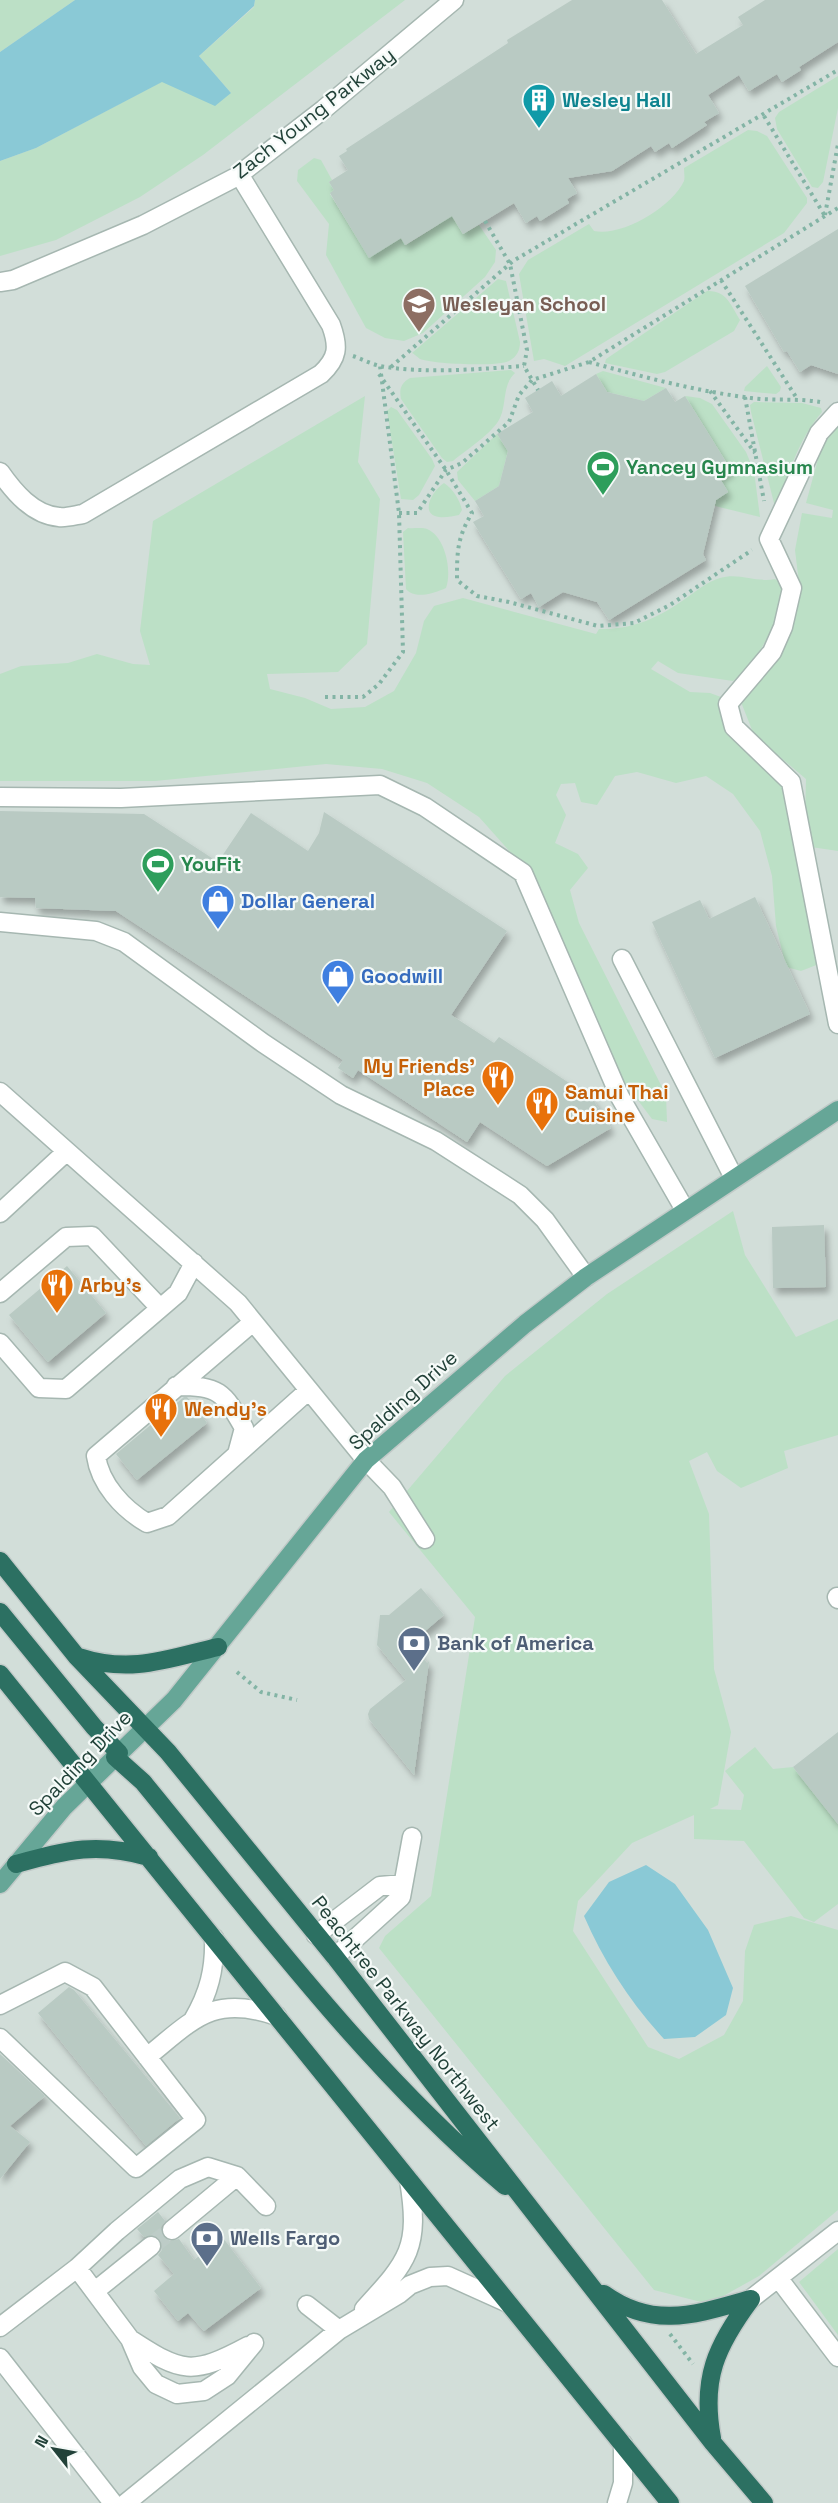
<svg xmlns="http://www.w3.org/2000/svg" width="838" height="2503" viewBox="0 0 838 2503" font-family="'Space Grotesk',sans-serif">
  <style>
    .built { fill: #d2ded9 }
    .green { fill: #bce0c6 }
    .water { fill: #8ac9d6 }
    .building { fill: #b9cac3; filter: url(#shadow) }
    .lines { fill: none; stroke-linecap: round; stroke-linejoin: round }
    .minor-tunnel { stroke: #bdccc7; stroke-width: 18; stroke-dasharray: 18 9; stroke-linecap: butt }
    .minor-casing { stroke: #a6b7b1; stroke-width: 21 }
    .major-casing { stroke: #c1cac8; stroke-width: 21 }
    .highway-casing { stroke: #c1cac8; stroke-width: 21 }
    .path { stroke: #83b4a5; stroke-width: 4; stroke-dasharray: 3 4.5; stroke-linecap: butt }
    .minor { stroke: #fff; stroke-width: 18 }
    .major { stroke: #66a697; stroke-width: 18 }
    .highway { stroke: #2c7062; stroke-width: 18 }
    .labels { text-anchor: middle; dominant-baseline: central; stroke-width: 4.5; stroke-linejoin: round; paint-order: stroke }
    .culture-label { font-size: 20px; font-weight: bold; fill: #0d838f; stroke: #f5faf8; text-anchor: start }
    .street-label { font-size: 20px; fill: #224239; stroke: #f5faf8 }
    .education-label { font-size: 20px; font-weight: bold; fill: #785e54; stroke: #f5faf8; text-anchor: start }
    .leisure-label { font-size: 20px; font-weight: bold; fill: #27864d; stroke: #f5faf8; text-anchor: start }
    .shop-label { font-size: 20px; font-weight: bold; fill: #366cbe; stroke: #f5faf8; text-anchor: start }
    .food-label { font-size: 20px; font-weight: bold; fill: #c56008; stroke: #f5faf8; text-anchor: start }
    .service-label { font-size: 20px; font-weight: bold; fill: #4e5e75; stroke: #f5faf8; text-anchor: start }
  </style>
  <defs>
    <filter id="shadow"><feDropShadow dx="3.5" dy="6" stdDeviation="3" flood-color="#0004"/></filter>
  </defs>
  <rect width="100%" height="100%" fill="#e4eeea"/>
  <path class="built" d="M0 0H838V2503H0Z"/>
  <path class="green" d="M0 0H75L0 52Z
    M255 0H405L203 155 140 197 56 240 0 256V161L36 148 163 81 231 93 199 56 254 7Z
    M838 76V108L823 182 818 188 812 187 777 129 775 118 779 112Z
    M748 130 757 131 767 136 807 198V203L784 233 565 366 544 359 534 361 519 274 528 260 589 224 594 231C622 237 672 207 684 181 685 178 684 172 684 168Z
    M314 158 321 160 332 180 329 182 334 190 330 194 369 257 401 238 406 245 438 225 448 209 463 234 479 225 496 250 495 262 485 277 423 333 404 341 385 338 366 328 326 255 329 224 297 181 298 170Z
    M498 279 506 281 520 342C520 350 517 357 509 361 498 367 432 364 420 359 419 358 413 353 412 353Z
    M707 291C726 290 731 305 740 320L734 331 665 372 657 374 605 363 606 359Z
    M767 366 781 387 780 391 776 394 744 391 745 387Z
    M511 370 515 373C502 385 507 403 500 418 493 433 466 450 453 461L447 462 442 458 401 399C399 389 401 383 410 378Z
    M603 371 666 388 644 401 607 392 596 374Z
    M365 396 358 462 380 499 367 644 338 672 267 674 270 689 305 698 331 709 365 707 394 691 416 653 424 621 434 606 463 598 596 634 599 629C632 630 658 618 685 599 696 591 707 582 720 578 739 572 757 583 775 579L786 588C776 623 762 658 733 681L678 673 658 661 651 669 690 692 710 693 721 697 728 735 784 783 785 805 819 964 801 971 786 967 776 926 772 876 760 831 733 794 706 776 676 783 637 772 615 776 597 805 581 802 575 783 561 784 556 795 566 815 555 843 578 854 588 868 570 890 579 923 666 1095 667 1122 652 1119 622 1079 530 874 479 817 427 783 382 769 326 764 155 781H0V674L21 666 68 663 97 654 133 664 150 665 140 631 153 521Z
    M685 396 700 398 712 404 746 452 754 471 760 517 715 506 716 500 728 492 719 477 731 470Z
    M754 402 802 403 821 408 822 412C797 441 788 476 776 511L751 412 750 405Z
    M391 407 397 410 432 459 435 466 419 495 413 500 401 499 387 411Z
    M838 425V851L811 847 805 817 806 779 754 735 741 702 799 583 795 550 802 513 832 518 833 510 806 503 821 448Z
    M497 434 508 451 499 486 475 501 458 480 457 472Z
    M444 483C453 489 460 500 462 510L459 515C453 516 445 518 439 517 418 514 434 489 444 483Z
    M408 528C413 529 422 527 427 529 446 537 452 572 446 588 435 593 415 600 406 589L403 532Z
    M733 1211 745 1255 796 1337 838 1319V1316V1435L784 1451 788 1468 741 1488 717 1471 707 1452 689 1461 709 1514 714 1669 731 1732 718 1805 710 1809 741 1810 744 1795 725 1771 755 1747 773 1769 793 1767 838 1824V1904L814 1922 804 1918 744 1841 694 1839V1815L632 1843 578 1901 573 1931 648 2047 679 2059 724 2035 743 2001 745 1951 754 1925 791 1916 838 1930V2210L759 2276 709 2304 654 2290 379 1948 385 1936 431 1896 475 1617 389 1512 505 1376 607 1294Z
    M838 2249V2335L799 2282Z"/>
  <path class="water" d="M75 0H255L254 6 199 56 231 93 215 106 162 82 36 148 0 161V52Z
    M646 1865 675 1884 708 1930 733 1988 726 2015 695 2037 664 2039C630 2002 604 1962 584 1916L609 1882Z"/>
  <path class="building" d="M572 0H662L696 54 743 25 738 17 765 0H838V42L799 67 801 70 782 82 777 74 749 91 739 75 708 95 719 113 704 122 707 125 672 148 669 143 655 152 651 146 612 171 568 178 577 193 567 199 569 203 540 221 537 216 526 223 514 203 463 234 452 216 405 245 401 238 369 258 330 193 334 190 329 182 348 170 339 156 347 151 346 149 508 43 507 40Z
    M838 229V374L811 365 800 372 787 351 784 352 745 286Z
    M596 374 607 392 644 401 666 388 675 402 685 396 731 470 719 477 728 492 716 500 703 554 706 560 609 620 597 602 563 592 539 607 531 593 521 599 473 522 484 516 475 501 499 486 508 451 497 434 533 412 525 398 552 381 561 396Z
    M0 811 144 814 218 862 251 813 308 851 319 833 324 812 507 931 451 1015 494 1043 499 1037 592 1098 611 1128 547 1166 480 1122 467 1142 358 1070 353 1078 338 1068 343 1060 116 911 36 908 35 898 0 897Z
    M755 897 810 1014 715 1058 652 922 700 900 709 919Z
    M824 1225 826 1287 773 1288 772 1227Z
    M67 1266 106 1313 48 1362 9 1315Z
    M184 1397H187L207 1423 137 1480 116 1454Z
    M421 1588 444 1615 411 1643 427 1663 429 1661 414 1775 369 1719 368 1714 370 1709 406 1680 377 1645 380 1615H389Z
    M838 1732V1824L793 1767Z
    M69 1987 74 1990 180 2118 146 2146 38 2013Z
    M0 2054 45 2096 10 2126 30 2142 0 2179Z
    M158 2212 165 2221 161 2227 163 2237 169 2241 179 2239 194 2260 223 2238 261 2288 204 2331 188 2313 178 2321 154 2291 174 2274 158 2255 162 2250 160 2239 154 2235 144 2237 137 2229Z"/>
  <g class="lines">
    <path class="minor-tunnel" d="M151 2246 172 2230"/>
    <defs>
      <path id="minor" d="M0 282 13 280 143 225 236 177 324 109 454 0
        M838 412 819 433 769 539 792 588 783 627 772 652 728 704 734 727 791 782 838 1024
        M0 472C14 492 33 515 59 517 66 518 76 515 83 514L321 374C338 358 339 347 331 325L239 174
        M0 797 121 798 380 785 425 807 523 873 620 1097 685 1210
        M0 922 96 931 124 942 263 1043 341 1095 436 1141 520 1195 545 1220 586 1277
        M622 959 734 1178
        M0 1092 238 1303 366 1460 392 1487 425 1539
        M0 1213 66 1152
        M0 1293 66 1237 92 1236 160 1308
        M253 1322 96 1456C100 1484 123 1509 147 1523L168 1516 309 1390
        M0 1343 39 1388 66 1389 178 1293 194 1263
        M176 1386C219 1386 223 1391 244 1428L237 1454
        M837 1597 838 1599
        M316 1935 380 1886 403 1884
        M335 1957 401 1897 412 1837
        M0 2005 65 1972 93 1987 196 2120 136 2168 0 2038
        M193 2020C209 1993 215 1969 214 1938
        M147 2057C194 2019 213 1994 277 2016
        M172 2230 237 2176
        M77 2268 130 2339 142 2367 156 2384 177 2394 204 2391 227 2376 254 2343
        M779 2279 838 2357
        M95 2291 151 2246
        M751 2299 838 2231
        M307 2305 339 2330
        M364 2309C409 2260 420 2248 409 2180
        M0 2327 77 2268 117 2231 180 2179 208 2167 237 2176 266 2206
        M130 2339C182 2373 192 2376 248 2346
        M0 2358 113 2503
        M126 2503 339 2330 399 2294 410 2285 430 2277 448 2276 508 2303
        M617 2503 623 2483V2444"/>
      <path id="major" d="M0 1884 64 1807 174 1700 366 1460 525 1324 586 1277 838 1110"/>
      <path id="highway" d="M0 1561 77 1657 168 1752 335 1957 713 2443 764 2503
        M0 1612 94 1727 119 1753
        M79 1657C131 1674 167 1659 218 1647
        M0 1674 670 2503
        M115 1757 143 1782C257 1921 367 2069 505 2186
        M16 1864C68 1850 96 1842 149 1857
        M604 2294C654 2330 697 2314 751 2299
        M712 2438C701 2379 716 2346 751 2299"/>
    </defs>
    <use href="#minor" class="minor-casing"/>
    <use href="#major" class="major-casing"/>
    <use href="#highway" class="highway-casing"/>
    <path class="path" d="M764 116 825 216
      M825 215 838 144
      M485 221 510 264 527 350 524 366 538 390
      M721 280 796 397
      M353 356C362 359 371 364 380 366 423 374 480 369 524 366
      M589 362C643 377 696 391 751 398 774 401 797 398 820 402
      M391 367 513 261 838 70
      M379 374 446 470 472 513C457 538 457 552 457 580L477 596 509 602 598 626 634 623 670 605 752 550
      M710 391 755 453
      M745 397 764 501
      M399 513H417L446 470 462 463 509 422 519 395 532 380 589 362 838 208
      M325 697H363L379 684 403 652 399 513 380 366
      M237 1672 261 1692 297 1700
      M670 2334 693 2364"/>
    <use href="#minor" class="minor"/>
    <use href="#major" class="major"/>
    <use href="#highway" class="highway"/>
  </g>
  <defs>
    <symbol id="building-pin" viewBox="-11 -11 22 30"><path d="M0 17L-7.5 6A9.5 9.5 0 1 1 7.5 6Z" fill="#0f9aa8" stroke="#f5faf8"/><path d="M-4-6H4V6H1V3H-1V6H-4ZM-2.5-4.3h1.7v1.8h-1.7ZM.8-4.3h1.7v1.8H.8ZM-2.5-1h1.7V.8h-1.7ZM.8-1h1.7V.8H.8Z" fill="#fff"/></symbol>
    <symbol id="school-pin" viewBox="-11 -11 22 30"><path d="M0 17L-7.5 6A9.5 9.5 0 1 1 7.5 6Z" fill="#8d6e63" stroke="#f5faf8"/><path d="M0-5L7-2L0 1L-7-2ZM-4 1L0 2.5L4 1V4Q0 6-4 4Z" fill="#fff"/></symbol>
    <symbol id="stadium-pin" viewBox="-11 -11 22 30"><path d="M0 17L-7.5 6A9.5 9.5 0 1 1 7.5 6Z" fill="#2e9e5b" stroke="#f5faf8"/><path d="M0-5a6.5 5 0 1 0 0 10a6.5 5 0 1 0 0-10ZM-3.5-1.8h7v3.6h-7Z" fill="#fff"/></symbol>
    <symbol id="shop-pin" viewBox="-11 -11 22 30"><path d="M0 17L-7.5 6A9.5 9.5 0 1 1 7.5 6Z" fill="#3f7fe0" stroke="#f5faf8"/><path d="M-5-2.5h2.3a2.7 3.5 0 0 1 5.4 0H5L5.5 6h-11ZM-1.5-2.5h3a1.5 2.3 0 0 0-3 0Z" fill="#fff"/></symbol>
    <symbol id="restaurant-pin" viewBox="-11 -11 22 30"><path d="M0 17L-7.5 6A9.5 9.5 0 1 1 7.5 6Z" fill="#e8710a" stroke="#f5faf8"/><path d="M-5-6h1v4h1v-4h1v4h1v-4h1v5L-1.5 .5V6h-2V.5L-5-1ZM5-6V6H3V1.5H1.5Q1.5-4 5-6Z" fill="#fff"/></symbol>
    <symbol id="bank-pin" viewBox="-11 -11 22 30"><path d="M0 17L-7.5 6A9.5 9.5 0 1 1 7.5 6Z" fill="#5c6f8a" stroke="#f5faf8"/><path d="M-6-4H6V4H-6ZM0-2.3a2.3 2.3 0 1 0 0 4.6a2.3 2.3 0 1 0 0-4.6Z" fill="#fff"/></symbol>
  </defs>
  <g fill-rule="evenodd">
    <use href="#building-pin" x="520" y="81" width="38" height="52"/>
    <use href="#school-pin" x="400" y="285" width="38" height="52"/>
    <use href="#stadium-pin" x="584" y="448" width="38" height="52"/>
    <use href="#stadium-pin" x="139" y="845" width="38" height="52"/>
    <use href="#shop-pin" x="199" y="882" width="38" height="52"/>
    <use href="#shop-pin" x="319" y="957" width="38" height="52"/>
    <use href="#restaurant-pin" x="479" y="1058" width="38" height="52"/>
    <use href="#restaurant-pin" x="523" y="1084" width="38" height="52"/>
    <use href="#restaurant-pin" x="38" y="1266" width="38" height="52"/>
    <use href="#restaurant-pin" x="142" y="1390" width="38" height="52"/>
    <use href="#bank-pin" x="395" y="1624" width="38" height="52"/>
    <use href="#bank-pin" x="188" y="2219" width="38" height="52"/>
  </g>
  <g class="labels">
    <g class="culture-label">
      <text x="562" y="100">Wesley Hall</text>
    </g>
    <g class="street-label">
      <text transform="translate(314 113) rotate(-38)">Zach Young Parkway</text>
      <text transform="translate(403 1400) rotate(-42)">Spalding Drive</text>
      <text transform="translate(80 1763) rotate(-46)">Spalding Drive</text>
      <text transform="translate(406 2013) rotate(52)">Peachtree Parkway Northwest</text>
    </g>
    <g class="education-label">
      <text x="442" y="304">Wesleyan School</text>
    </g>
    <g class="leisure-label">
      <text x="626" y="467">Yancey Gymnasium</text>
      <text x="181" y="864">YouFit</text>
    </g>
    <g class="shop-label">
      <text x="241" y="901">Dollar General</text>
      <text x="361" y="976">Goodwill</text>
    </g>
    <g class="food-label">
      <text x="475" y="1066" text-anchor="end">My Friends'<tspan x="475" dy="23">Place</tspan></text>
      <text x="565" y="1092">Samui Thai<tspan x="565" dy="23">Cuisine</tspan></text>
      <text x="80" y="1285">Arby's</text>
      <text x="184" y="1409">Wendy's</text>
    </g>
    <g class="service-label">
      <text x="437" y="1643">Bank of America</text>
      <text x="230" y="2238">Wells Fargo</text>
    </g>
  </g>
  <g transform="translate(54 2449) rotate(301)" stroke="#f5faf8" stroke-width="4.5" paint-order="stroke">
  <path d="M0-4.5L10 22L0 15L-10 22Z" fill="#224239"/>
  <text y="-9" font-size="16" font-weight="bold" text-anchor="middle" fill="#224239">N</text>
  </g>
</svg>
